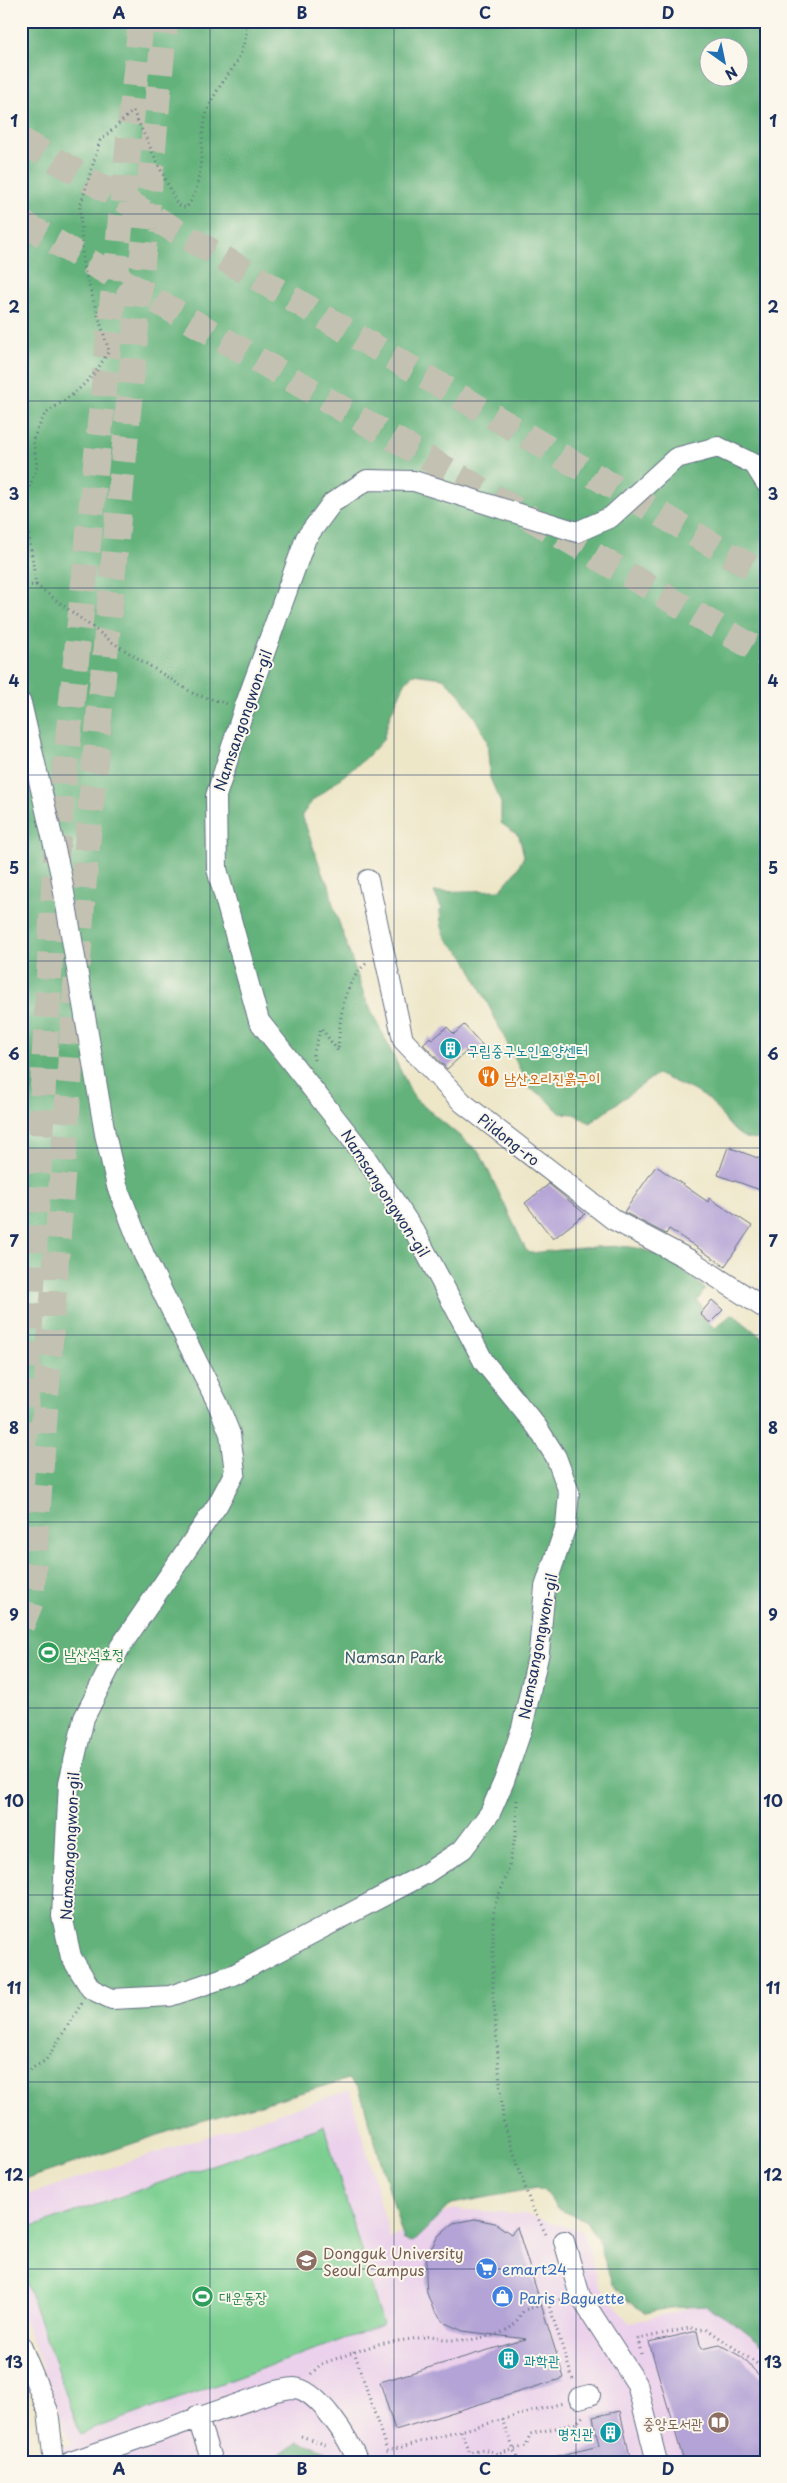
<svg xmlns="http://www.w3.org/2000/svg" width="787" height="2483" viewBox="0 0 787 2483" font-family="'Playpen Sans','Poor Story',sans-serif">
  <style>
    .built { fill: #ebd1eb }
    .green { fill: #7bcf91; stroke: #4b7f78 }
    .forest { fill: #64b27b; stroke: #40706c; fill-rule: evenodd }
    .building { fill: #b3a3d6 }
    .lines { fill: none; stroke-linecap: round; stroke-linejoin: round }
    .major-tunnel { stroke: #c3c1b2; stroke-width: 26; stroke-dasharray: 26 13; stroke-linecap: butt }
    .minor-casing { stroke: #646f83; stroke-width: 22 }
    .path { stroke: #646f83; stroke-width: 3; stroke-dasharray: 1 4; stroke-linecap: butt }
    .minor { stroke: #fff; stroke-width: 20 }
    .grid { fill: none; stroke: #1b2f5e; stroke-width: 1; stroke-opacity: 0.55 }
    .labels { text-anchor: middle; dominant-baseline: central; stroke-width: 4; stroke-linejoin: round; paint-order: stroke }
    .street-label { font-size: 15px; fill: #1b2f5e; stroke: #fbf7ec }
    .culture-label { font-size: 15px; fill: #0d838f; stroke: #fbf7ec; text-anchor: start }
    .food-label { font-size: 15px; fill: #c56008; stroke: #fbf7ec; text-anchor: start }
    .leisure-label { font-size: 15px; fill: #27864d; stroke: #fbf7ec; text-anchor: start }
    .park-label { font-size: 15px; fill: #33576b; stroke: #fbf7ec }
    .education-label { font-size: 15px; fill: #785e54; stroke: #fbf7ec; text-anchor: start }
    .shop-label { font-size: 15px; fill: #366cbe; stroke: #fbf7ec; text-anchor: start }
    .neatline { fill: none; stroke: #1b2f5e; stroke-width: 2 }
    .grid-label { font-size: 16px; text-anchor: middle; font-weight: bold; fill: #1b2f5e }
  </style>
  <rect width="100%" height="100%" fill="#fbf7ec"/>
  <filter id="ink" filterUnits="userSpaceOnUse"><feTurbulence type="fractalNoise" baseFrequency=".02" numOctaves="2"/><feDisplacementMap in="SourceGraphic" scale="10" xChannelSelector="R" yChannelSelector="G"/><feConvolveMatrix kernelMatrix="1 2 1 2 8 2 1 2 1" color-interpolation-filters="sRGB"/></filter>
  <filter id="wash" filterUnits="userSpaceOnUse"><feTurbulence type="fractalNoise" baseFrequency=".0096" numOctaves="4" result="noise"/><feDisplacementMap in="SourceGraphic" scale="20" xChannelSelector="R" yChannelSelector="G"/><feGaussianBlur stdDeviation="1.12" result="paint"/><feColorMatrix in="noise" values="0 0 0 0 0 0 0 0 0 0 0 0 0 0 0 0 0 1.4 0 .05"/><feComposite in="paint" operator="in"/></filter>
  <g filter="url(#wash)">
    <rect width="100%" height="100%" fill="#ede6c7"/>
    <path class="built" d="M350 2090 390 2238 454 2209 523 2214 584 2232 598 2284 630 2323 730 2298 766 2327V2462H21V2458L71 2445 21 2311V2197Z"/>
    <path class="green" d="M324 2126 383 2325 80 2434 21 2268V2231Z"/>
    <path class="forest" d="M21 21H766V1138C735 1147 726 1116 709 1100 697 1090 671 1081 657 1074L590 1123 574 1114 560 1113 545 1097 529 1088 465 957C447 940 441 936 440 910L442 909 434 892 500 890 517 870 524 856 519 836 501 823V803L490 778 487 740 475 718 460 695 443 678 413 674 405 683 390 715 383 740 366 758 313 800 302 815 324 878 329 884 333 905 365 998 414 1098 480 1153 526 1250 530 1253C555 1251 620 1242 641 1249 663 1255 689 1273 705 1289L697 1301 703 1308 698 1314 715 1328 731 1315H734L766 1341V2347L739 2326 706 2306 669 2308 646 2313 628 2301 612 2283 598 2240 587 2221 558 2209 544 2191 536 2188 452 2204 413 2242 404 2240 359 2087 349 2079 191 2124 21 2181ZM710 48H740V78H710Z
      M299 2441C312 2446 329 2448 335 2462H328L327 2457 311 2462H270Z"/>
    <g id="blocks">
      <path class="building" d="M464 1025 485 1048 475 1057 468 1050 447 1069 423 1044 430 1037 432 1040 447 1027 454 1034Z
        M728 1147 766 1161V1192L718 1175Z
        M656 1166 708 1202 709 1198 752 1226 725 1266 669 1229 666 1234 624 1212Z
        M549 1184 585 1214 553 1239 525 1203Z
        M712 1300 723 1310 710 1323 700 1314Z
        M475 2219 495 2223 511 2234 517 2227 564 2378 395 2430 380 2382 526 2339 463 2331 445 2323 433 2309 427 2293 426 2278V2261L432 2247 438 2236 453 2223Z
        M697 2331 701 2349 720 2345 742 2357 766 2383V2462H684L649 2342Z
        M620 2411 631 2462H557V2456L599 2446 593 2417Z"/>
    </g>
  </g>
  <g filter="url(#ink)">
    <use href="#blocks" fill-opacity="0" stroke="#646f83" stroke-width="1"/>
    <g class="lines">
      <path class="major-tunnel" d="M21 140 766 576
        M21 222 766 655
        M21 1485 55 868 141 21
        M21 1626 31 1601 84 878 165 21"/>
      <defs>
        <path id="minor" d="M21 703 61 875 105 1134 117 1186 144 1255 218 1404 230 1434 235 1472 218 1504 120 1647 84 1718 69 1783 62 1916 71 1957 91 1989 112 1999 170 1996 233 1975 425 1874 463 1849 490 1813 504 1781 522 1728 539 1652 545 1587 566 1526 569 1492 556 1457 537 1427 484 1362 416 1234 362 1152 259 1021 217 869 216 796 244 709 306 538 332 503 367 480 414 481 577 532 611 517 676 458 718 447 754 464 766 483
          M368 880 403 1040 463 1103 614 1220 690 1260 766 1309
          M564 2241 580 2296 637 2384 657 2462
          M21 2346 48 2411 54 2462
          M579 2398 590 2395
          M197 2416 212 2462
          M71 2462 275 2391C281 2390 288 2388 294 2388 318 2389 350 2441 358 2462"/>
      </defs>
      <use href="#minor" class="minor-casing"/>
      <path class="path" d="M36 585 112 642 194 694 228 704
        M21 586 36 585 24 501 37 467 33 439 45 414 75 393 95 373 109 351 83 266 80 207 100 141 133 111 177 204 186 208C208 181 196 138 209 107 223 73 246 65 247 21
        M314 1060 313 1055 321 1028 338 1051C340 1020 341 984 367 963
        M517 1800 516 1833 507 1875 495 1904 493 1918V1993L503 2120 531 2205 547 2236
        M21 2075 46 2060 82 2003
        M548 2302 573 2380
        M354 2351 387 2451 563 2403
        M641 2354 638 2339 690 2328 707 2329 766 2370
        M311 2374 321 2364 378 2344 432 2336 447 2340H470L499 2334 513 2326 524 2310 563 2299
        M502 2419 517 2458
        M461 2431 469 2452 484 2449 498 2454 526 2446 530 2434 577 2423 583 2416
        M301 2436 329 2446"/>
      <use href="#minor" class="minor"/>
    </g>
  </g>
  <path class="grid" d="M210 21V2462M394 21V2462M576 21V2462M21 214H766M21 401H766M21 588H766M21 775H766M21 961H766M21 1148H766M21 1335H766M21 1522H766M21 1708H766M21 1895H766M21 2082H766M21 2269H766"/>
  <defs>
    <symbol id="building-disc" viewBox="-11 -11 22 22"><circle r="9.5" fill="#0f9aa8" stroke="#fbf7ec"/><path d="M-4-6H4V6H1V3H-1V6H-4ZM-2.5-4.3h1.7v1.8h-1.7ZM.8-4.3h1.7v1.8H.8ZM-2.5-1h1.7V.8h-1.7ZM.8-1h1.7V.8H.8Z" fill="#fff"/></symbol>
    <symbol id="restaurant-disc" viewBox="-11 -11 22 22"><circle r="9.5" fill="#e8710a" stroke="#fbf7ec"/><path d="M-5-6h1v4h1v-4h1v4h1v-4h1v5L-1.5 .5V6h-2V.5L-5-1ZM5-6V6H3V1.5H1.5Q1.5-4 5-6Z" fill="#fff"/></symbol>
    <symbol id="stadium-disc" viewBox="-11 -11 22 22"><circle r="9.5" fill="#2e9e5b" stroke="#fbf7ec"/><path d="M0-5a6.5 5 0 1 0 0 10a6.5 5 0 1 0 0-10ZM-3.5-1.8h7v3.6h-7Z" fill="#fff"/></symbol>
    <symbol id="university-disc" viewBox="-11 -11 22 22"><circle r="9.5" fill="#8d6e63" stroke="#fbf7ec"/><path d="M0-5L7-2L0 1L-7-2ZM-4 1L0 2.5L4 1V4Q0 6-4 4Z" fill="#fff"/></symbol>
    <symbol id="supermarket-disc" viewBox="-11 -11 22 22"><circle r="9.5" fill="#3f7fe0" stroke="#fbf7ec"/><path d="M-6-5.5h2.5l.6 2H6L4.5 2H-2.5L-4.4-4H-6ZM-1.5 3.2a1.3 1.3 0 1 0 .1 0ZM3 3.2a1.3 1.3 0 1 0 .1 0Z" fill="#fff"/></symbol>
    <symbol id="shop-disc" viewBox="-11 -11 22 22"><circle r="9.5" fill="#3f7fe0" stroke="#fbf7ec"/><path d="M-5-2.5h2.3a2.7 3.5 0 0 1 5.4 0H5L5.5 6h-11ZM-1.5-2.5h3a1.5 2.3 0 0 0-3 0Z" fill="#fff"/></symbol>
    <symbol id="library-disc" viewBox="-11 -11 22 22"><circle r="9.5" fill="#8d6e63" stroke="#fbf7ec"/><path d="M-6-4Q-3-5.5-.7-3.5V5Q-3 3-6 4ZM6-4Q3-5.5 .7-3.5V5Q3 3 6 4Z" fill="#fff"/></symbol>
  </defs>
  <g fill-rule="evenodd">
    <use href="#building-disc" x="438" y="1036" width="25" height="25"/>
    <use href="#restaurant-disc" x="476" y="1064" width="25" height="25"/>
    <use href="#stadium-disc" x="36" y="1640" width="25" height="25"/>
    <use href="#university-disc" x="294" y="2248" width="25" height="25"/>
    <use href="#supermarket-disc" x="474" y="2256" width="25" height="25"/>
    <use href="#stadium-disc" x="190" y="2284" width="25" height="25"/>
    <use href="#shop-disc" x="490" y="2284" width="25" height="25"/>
    <use href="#building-disc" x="496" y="2346" width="25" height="25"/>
    <use href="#library-disc" x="706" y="2410" width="25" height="25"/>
    <use href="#building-disc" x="598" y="2420" width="25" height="25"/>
  </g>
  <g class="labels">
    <g class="street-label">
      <text transform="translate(242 720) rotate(-71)">Namsangongwon-gil</text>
      <text transform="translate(509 1139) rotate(38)">Pildong-ro</text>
      <text transform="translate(386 1193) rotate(57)">Namsangongwon-gil</text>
      <text transform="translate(537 1646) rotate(-79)">Namsangongwon-gil</text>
      <text transform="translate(69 1846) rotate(-87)">Namsangongwon-gil</text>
    </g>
    <g class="culture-label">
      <text x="467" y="1049">구립중구노인요양센터</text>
      <text x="524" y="2359">과학관</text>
      <text x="594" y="2432" text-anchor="end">명진관</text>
    </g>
    <g class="food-label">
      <text x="504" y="1077">남산오리진흙구이</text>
    </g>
    <g class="leisure-label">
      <text x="64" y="1653">남산석호정</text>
      <text x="219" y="2296">대운동장</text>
    </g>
    <g class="park-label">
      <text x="394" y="1656">Namsan Park</text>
    </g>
    <g class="education-label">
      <text x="323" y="2252">Dongguk University<tspan x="323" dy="17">Seoul Campus</tspan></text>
      <text x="703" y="2422" text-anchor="end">중앙도서관</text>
    </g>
    <g class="shop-label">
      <text x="502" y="2268">emart24</text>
      <text x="519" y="2297">Paris Baguette</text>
    </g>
  </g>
  <rect width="787" height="2483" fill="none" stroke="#fbf7ec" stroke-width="55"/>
  <g transform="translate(724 62) rotate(147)"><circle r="24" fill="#fbf7ec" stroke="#a1a7b3"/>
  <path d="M0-4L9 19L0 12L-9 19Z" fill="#1f6fb2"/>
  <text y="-8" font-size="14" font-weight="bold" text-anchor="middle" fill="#1b2f5e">N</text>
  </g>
  <rect x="28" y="28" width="732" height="2428" class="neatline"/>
  <g class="grid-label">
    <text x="119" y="19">A</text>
    <text x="302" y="19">B</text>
    <text x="485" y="19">C</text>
    <text x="668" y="19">D</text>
    <text x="14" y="127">1</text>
    <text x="773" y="127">1</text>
    <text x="14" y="313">2</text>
    <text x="773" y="313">2</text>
    <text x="14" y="500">3</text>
    <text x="773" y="500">3</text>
    <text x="14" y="687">4</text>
    <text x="773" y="687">4</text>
    <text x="14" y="874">5</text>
    <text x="773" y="874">5</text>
    <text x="14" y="1060">6</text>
    <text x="773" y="1060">6</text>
    <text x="14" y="1247">7</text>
    <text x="773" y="1247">7</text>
    <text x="14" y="1434">8</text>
    <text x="773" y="1434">8</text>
    <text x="14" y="1621">9</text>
    <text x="773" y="1621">9</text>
    <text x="14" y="1807">10</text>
    <text x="773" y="1807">10</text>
    <text x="14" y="1994">11</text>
    <text x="773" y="1994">11</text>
    <text x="14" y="2181">12</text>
    <text x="773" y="2181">12</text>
    <text x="14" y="2368">13</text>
    <text x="773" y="2368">13</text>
    <text x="119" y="2475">A</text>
    <text x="302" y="2475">B</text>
    <text x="485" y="2475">C</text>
    <text x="668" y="2475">D</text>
  </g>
</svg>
